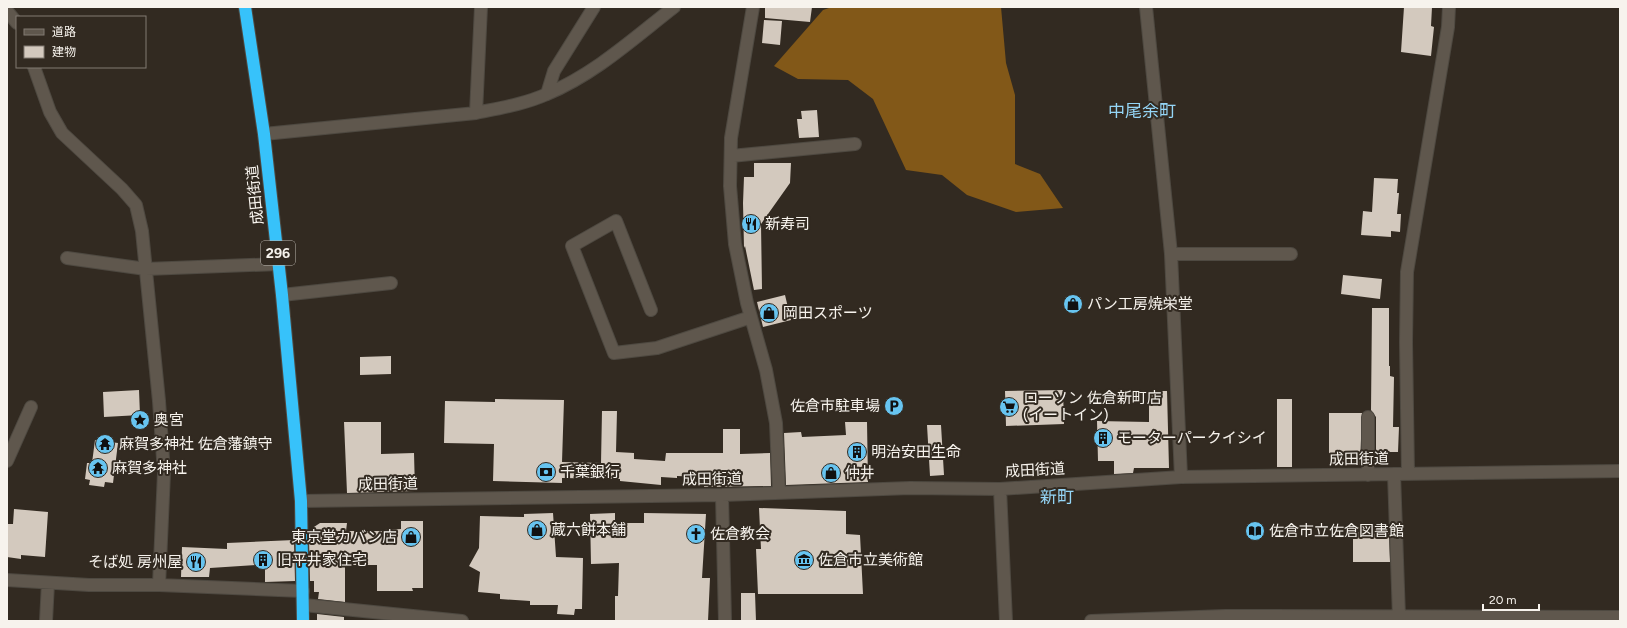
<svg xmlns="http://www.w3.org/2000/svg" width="1627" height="628" viewBox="0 0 1627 628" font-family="Figtree,'Noto Sans JP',sans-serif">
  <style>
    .forest { fill: #825818 }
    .building { fill: #d3c9be }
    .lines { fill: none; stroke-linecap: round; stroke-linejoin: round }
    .minor-casing { stroke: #4e4941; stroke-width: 14 }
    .highway-casing { stroke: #4e4941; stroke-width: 14 }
    .minor { stroke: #5f574d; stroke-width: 12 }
    .highway { stroke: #37c2fa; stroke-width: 12 }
    .labels { text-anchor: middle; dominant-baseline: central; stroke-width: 4; stroke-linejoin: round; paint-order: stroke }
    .shield { fill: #322a21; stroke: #bcb7b0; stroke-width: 1 }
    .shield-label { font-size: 14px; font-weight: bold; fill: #f7f3ed }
    .street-label { font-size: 15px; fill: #f7f3ed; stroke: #322a21 }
    .poi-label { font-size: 15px; fill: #f7f3ed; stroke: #322a21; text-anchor: start }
    .quarter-label { font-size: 17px; fill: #95d6f7; stroke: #322a21 }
  </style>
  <rect width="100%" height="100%" fill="#322a21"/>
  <path class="forest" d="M832 7H1001L1006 63 1015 95V164L1040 174 1063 208 1016 212 967 195 942 175 906 170 873 99 848 80 798 79 774 66 823 10Z"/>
  <path class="building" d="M765 7H812L810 22 765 18Z
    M1404 7H1432L1431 26 1434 27 1431 56 1401 52Z
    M764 20 782 21 780 45 762 43Z
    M817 110 819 137 799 138 797 119H802L801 111Z
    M754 163H791L790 183 761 224 762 289 754 290 745 246 744 248 743 203 744 177H754Z
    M1374 178 1398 179 1397 193H1399L1397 214H1401L1400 232 1391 231V237L1361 235 1363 211 1372 212Z
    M1343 275 1382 279 1380 299 1341 294Z
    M785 295 791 320 763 327 757 302Z
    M1372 308H1389V366H1390V376L1394 377 1393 427H1399L1398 452H1376V417L1371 410Z
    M391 356V374L360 375V357Z
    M139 390 140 415 104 417 103 392Z
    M1063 390 1064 424 1006 426 1005 391Z
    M1149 391H1167L1169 468H1134L1133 473 1114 474V461H1098L1097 421 1149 422Z
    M495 399 564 400 562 462 601 463 602 411H617L616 452 634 453V459L665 461 666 453H723V429H740V454L770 453 771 486 704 487 705 477 677 476V478L661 477V485L620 481V479L562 478V483L493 481 494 444 444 443 445 401 495 402Z
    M1277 399H1292V467H1277Z
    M1329 413H1362L1360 465 1329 464Z
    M344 422H381V454L414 453 415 491 347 493Z
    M845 422H867L868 482 786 485 784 433 801 432 802 437 846 435Z
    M927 425H941L944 475 930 476Z
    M95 440 118 443 113 483 105 482 104 487 89 485 90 480 85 479 87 463H92Z
    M759 508 846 511V534L860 535 863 594H758L756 549H761Z
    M14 509 48 512 45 557 21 555V559L7 557V524H13Z
    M553 513 556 557 583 558 582 609H575L574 615 557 614 558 605H530V601L500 599V594L478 592 480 572 469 566 479 548 480 516 524 517V514Z
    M615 513V523H644V513L706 514 702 578H710L708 621 615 620V596H618L619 563 591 564 590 514Z
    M401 521H423V588H412L413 591H377V565H345V602L318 599 319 592H314V581H310L309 539H314V527L320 523H347L346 531H384V530L401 529Z
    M1353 532 1389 533 1390 562H1353Z
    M294 540 295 581 265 582V568H258L257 565 210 568 209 577H181L182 547 227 549V543Z
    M741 593H755L756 621H741Z
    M317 614 344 617V621H317Z"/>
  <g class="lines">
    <defs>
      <path id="minor" d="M753 7 731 138 730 186 735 244 747 303 766 370 776 423 779 493
        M1146 7 1171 254 1181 477
        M7 11 17 23
        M34 67 50 112 62 133 122 189 136 205 142 231 159 401 164 473 159 585
        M547 94 554 71 594 7
        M476 113 481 7
        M264 134 476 113C500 108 525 104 547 94 595 74 634 38 674 7
        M731 156 855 144
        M1171 254H1291
        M67 258 146 269 279 264
        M282 295 391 283
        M651 310 616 221 572 246 614 353 657 348 751 317
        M7 461 31 407
        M1394 474 1399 617
        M1408 474 1406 342 1407 272 1448 27 1449 7
        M1368 475V417
        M1000 489 1006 621
        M722 495 725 621
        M301 501 722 495 910 488 1000 489 1181 477 1620 471
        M7 580 89 585H159L303 591
        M304 605 462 621
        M46 621 48 583
        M1091 621 1225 616 1620 617"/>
      <path id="highway" d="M245 7 264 134 282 295 301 501 303 621"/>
    </defs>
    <use href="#minor" class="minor-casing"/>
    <use href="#highway" class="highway-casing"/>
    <use href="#minor" class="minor"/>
    <use href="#highway" class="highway"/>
  </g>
  <defs>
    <symbol id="restaurant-disc" viewBox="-11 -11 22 22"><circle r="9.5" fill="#67c4f0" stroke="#322a21"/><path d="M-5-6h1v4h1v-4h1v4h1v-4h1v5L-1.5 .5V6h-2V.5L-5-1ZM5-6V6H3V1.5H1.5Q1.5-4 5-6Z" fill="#111"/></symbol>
    <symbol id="shop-disc" viewBox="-11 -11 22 22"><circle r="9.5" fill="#67c4f0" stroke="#322a21"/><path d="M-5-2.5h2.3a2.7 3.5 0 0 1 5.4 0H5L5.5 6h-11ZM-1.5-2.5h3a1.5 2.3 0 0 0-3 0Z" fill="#111"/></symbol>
    <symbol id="parking-disc" viewBox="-11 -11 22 22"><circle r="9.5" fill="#67c4f0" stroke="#322a21"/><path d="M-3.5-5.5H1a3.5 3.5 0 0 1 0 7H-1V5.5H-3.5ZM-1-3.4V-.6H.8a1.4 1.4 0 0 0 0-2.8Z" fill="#111"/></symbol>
    <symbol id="supermarket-disc" viewBox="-11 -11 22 22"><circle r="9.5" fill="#67c4f0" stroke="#322a21"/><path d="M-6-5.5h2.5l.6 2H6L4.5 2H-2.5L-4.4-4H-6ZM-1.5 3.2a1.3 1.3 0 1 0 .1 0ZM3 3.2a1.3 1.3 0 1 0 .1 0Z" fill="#111"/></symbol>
    <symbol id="sight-disc" viewBox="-11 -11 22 22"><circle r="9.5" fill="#67c4f0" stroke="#322a21"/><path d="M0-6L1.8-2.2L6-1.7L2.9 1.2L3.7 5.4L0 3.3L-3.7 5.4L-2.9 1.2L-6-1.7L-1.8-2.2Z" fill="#111"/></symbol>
    <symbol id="building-disc" viewBox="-11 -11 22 22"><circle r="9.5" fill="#67c4f0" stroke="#322a21"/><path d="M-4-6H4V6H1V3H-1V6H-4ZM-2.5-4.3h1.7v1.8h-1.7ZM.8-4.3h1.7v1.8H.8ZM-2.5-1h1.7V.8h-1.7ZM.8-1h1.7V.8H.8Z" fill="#111"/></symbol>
    <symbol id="temple-disc" viewBox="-11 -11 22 22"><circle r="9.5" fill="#67c4f0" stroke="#322a21"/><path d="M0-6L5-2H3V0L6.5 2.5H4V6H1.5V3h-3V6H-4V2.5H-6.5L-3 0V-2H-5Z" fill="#111"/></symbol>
    <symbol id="bank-disc" viewBox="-11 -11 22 22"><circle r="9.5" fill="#67c4f0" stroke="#322a21"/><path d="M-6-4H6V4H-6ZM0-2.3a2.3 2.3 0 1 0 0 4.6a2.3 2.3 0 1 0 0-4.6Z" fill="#111"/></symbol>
    <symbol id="library-disc" viewBox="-11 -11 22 22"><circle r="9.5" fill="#67c4f0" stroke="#322a21"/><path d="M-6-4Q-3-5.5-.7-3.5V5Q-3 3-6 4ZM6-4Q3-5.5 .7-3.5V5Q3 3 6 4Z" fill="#111"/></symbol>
    <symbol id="church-disc" viewBox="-11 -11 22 22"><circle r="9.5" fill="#67c4f0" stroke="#322a21"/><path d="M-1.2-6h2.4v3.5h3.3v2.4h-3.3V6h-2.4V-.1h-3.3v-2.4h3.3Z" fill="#111"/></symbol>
    <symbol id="museum-disc" viewBox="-11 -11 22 22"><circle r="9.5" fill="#67c4f0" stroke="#322a21"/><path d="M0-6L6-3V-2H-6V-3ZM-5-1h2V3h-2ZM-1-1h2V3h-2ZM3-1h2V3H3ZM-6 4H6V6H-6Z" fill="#111"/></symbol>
  </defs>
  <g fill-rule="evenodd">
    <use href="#restaurant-disc" x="740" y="213" width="22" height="22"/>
    <use href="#shop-disc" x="1062" y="293" width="22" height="22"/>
    <use href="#shop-disc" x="758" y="302" width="22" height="22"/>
    <use href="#parking-disc" x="883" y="395" width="22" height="22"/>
    <use href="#supermarket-disc" x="998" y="396" width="22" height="22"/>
    <use href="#sight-disc" x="129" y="409" width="22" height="22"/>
    <use href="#building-disc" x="1092" y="427" width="22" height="22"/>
    <use href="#temple-disc" x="94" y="433" width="22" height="22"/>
    <use href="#building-disc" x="846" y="441" width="22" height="22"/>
    <use href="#temple-disc" x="87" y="457" width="22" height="22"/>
    <use href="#bank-disc" x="535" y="461" width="22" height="22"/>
    <use href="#shop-disc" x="820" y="462" width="22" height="22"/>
    <use href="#shop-disc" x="526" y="519" width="22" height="22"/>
    <use href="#library-disc" x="1244" y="520" width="22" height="22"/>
    <use href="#church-disc" x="685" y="523" width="22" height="22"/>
    <use href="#shop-disc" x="400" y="526" width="22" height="22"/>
    <use href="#building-disc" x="252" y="549" width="22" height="22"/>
    <use href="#museum-disc" x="793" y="549" width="22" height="22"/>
    <use href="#restaurant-disc" x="185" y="551" width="22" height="22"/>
  </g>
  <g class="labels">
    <rect class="shield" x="261" y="241" width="34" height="24" rx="3"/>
    <g class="shield-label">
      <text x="278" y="253">296</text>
    </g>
    <g class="street-label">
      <text transform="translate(255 195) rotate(-96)">成田街道</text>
      <text transform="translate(1359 459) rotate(-1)">成田街道</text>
      <text transform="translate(1035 470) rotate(-3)">成田街道</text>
      <text transform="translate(712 479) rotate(-1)">成田街道</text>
      <text transform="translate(388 484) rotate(-1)">成田街道</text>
    </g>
    <g class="poi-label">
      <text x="765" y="224">新寿司</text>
      <text x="1087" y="304">パン工房焼栄堂</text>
      <text x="783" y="313">岡田スポーツ</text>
      <text x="1023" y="398">ローソン 佐倉新町店<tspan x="1023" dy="17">(イートイン)</tspan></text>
      <text x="880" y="406" text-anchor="end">佐倉市駐車場</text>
      <text x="154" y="420">奥宮</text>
      <text x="1117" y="438">モーターパークイシイ</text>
      <text x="119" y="444">麻賀多神社 佐倉藩鎮守</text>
      <text x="871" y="452">明治安田生命</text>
      <text x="112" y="468">麻賀多神社</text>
      <text x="560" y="472">千葉銀行</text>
      <text x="845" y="473">仲井</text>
      <text x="551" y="530">蔵六餅本舗</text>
      <text x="1269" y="531">佐倉市立佐倉図書館</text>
      <text x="710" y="534">佐倉教会</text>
      <text x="397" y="537" text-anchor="end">東京堂カバン店</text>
      <text x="277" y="560">旧平井家住宅</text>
      <text x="818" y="560">佐倉市立美術館</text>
      <text x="182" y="562" text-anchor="end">そば処 房州屋</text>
    </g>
    <g class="quarter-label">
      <text x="1142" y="111">中尾余町</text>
      <text x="1057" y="497">新町</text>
    </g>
  </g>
  <rect width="1627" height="628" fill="none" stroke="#f7f3ed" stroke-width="16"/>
  <rect x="16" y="16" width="130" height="52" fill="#322a21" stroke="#817a73"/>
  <rect x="24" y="29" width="20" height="6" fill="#5f574d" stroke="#817a73"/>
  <text x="52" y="36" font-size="12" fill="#f7f3ed">道路</text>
  <rect x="24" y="46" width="20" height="12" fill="#d3c9be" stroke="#817a73"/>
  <text x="52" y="56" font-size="12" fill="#f7f3ed">建物</text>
  <path d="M1483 604v6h56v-6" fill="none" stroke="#f7f3ed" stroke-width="2"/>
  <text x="1489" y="604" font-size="12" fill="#f7f3ed" stroke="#322a21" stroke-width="3" paint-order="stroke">20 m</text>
</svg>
